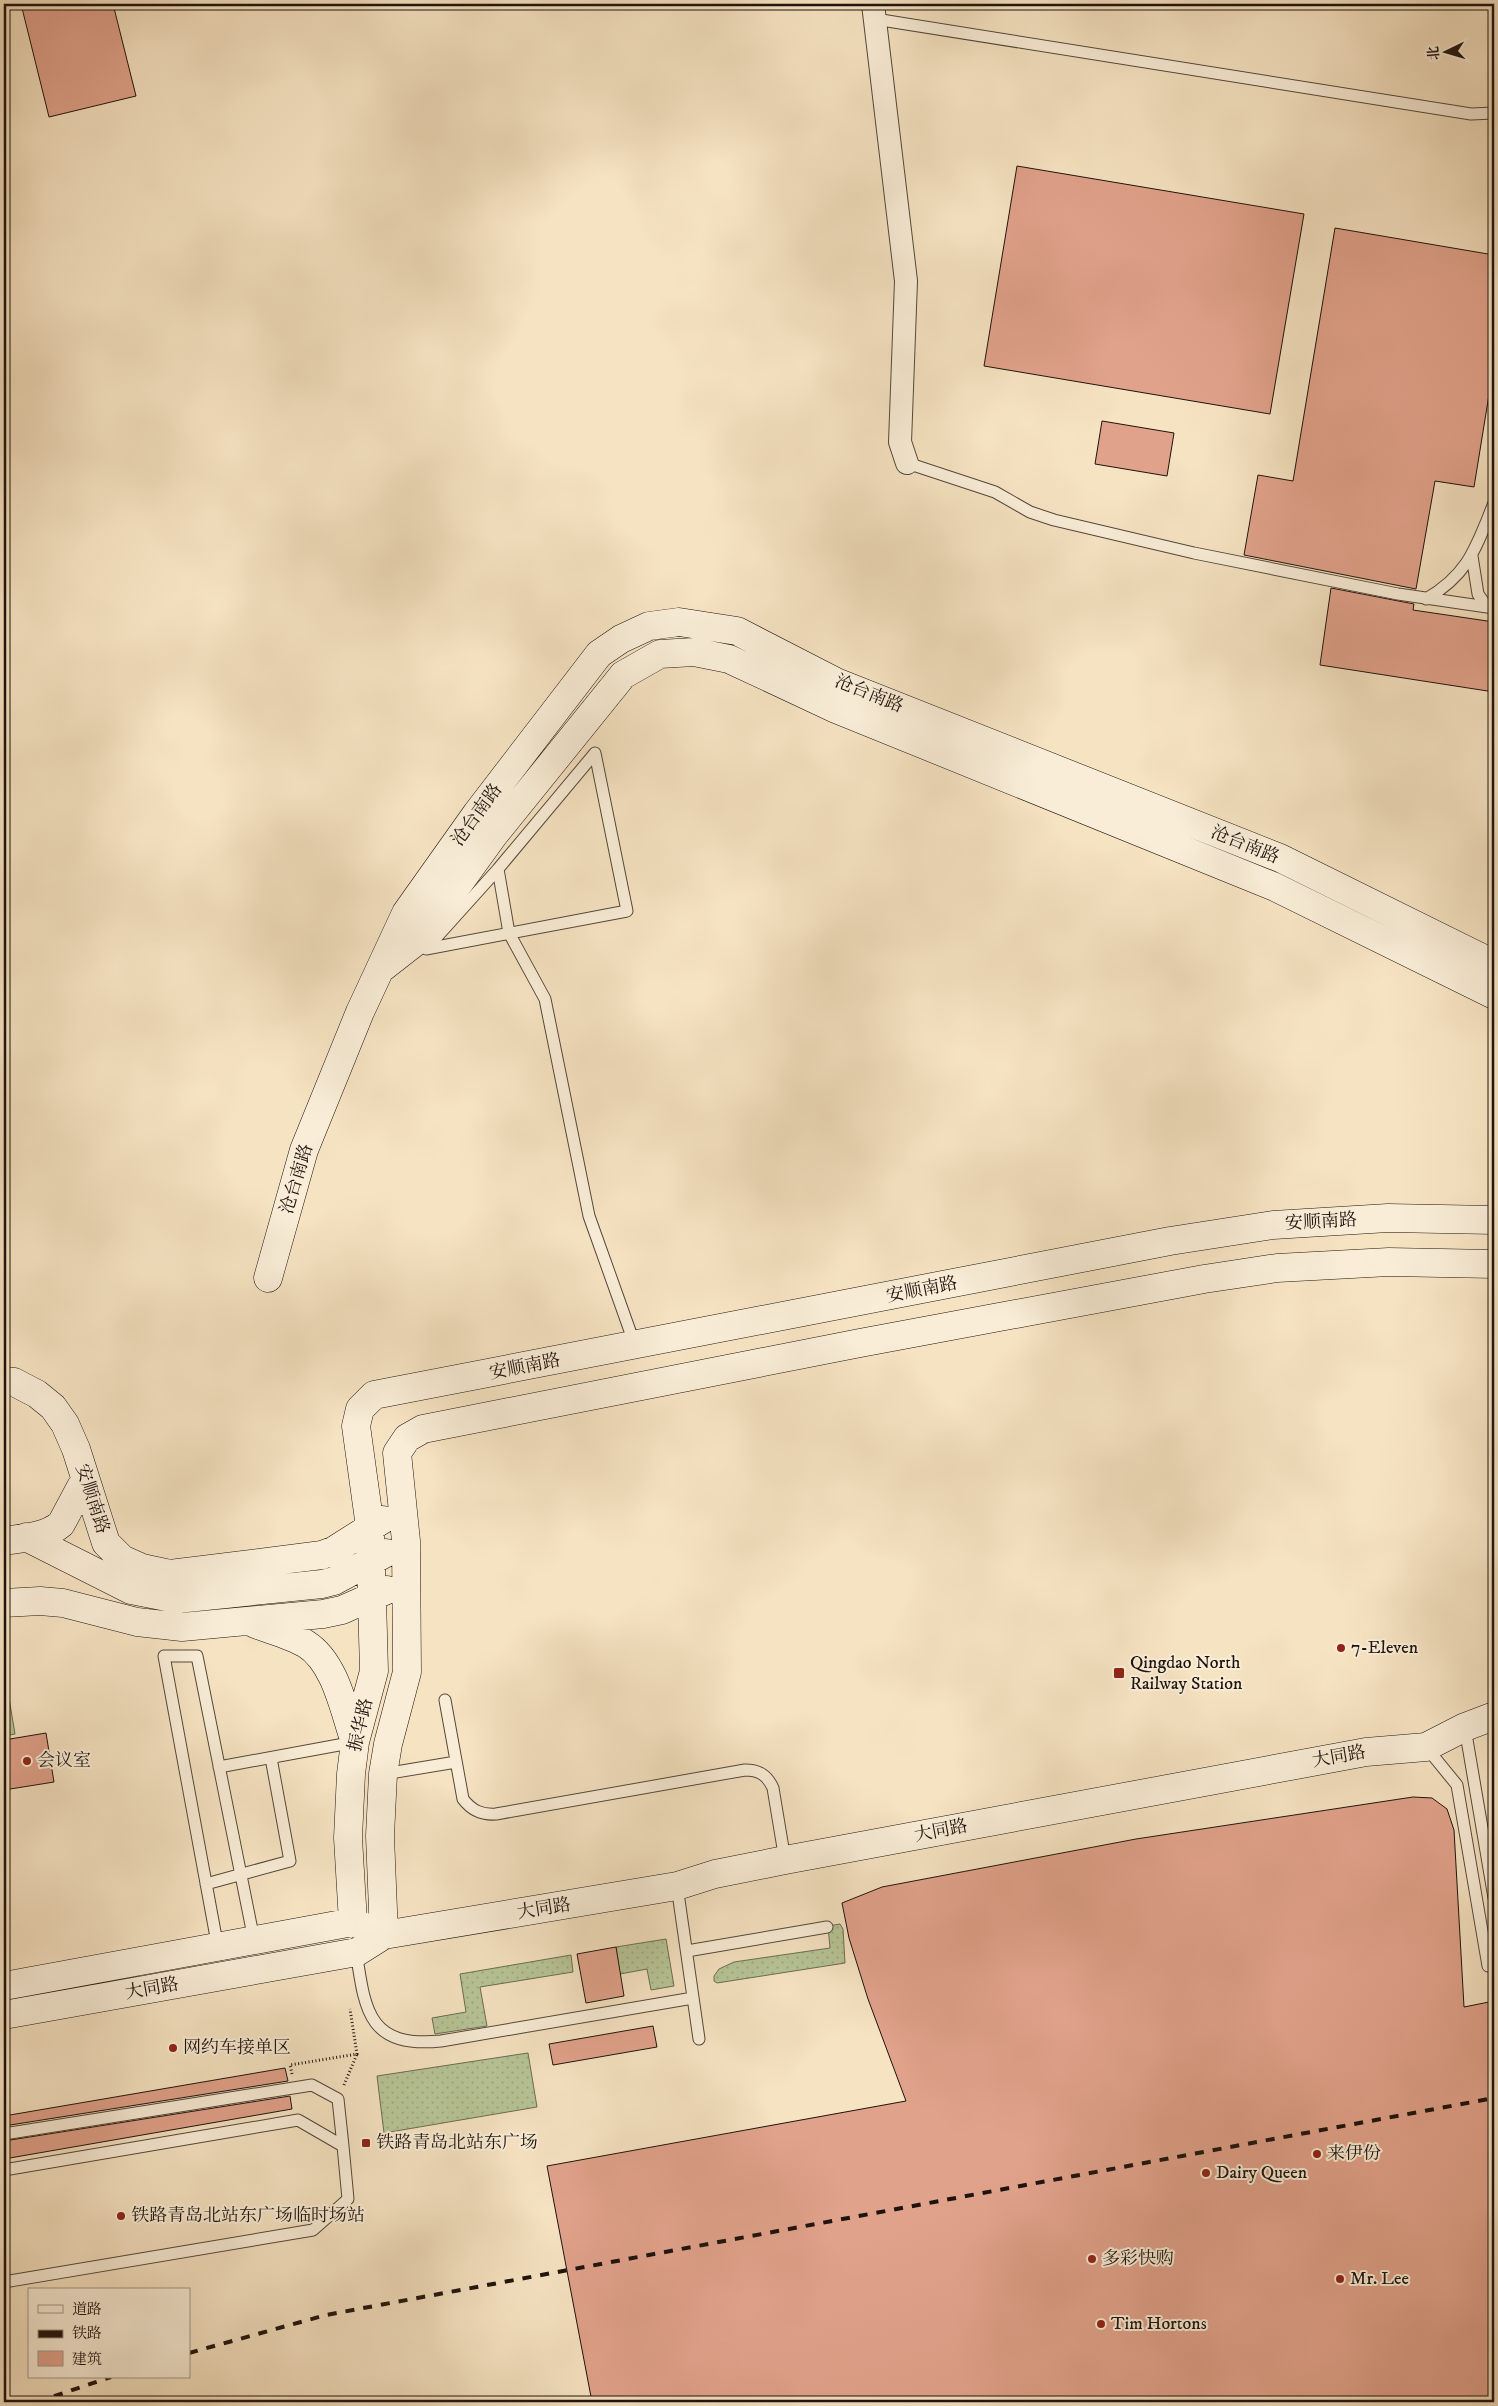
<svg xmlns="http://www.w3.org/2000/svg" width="1498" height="2406" viewBox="0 0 1498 2406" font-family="'IM FELL DW Pica','Noto Serif SC',serif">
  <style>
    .grass { fill: url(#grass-dots); stroke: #6a6c52 }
    .park { fill: #b7c597; stroke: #6a6c52 }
    .building { fill: #e1a28b; stroke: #1e130e }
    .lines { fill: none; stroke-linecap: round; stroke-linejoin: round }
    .lane-casing { stroke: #54473b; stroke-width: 13 }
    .street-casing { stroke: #54473b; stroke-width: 24 }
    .secondary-casing { stroke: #1e130e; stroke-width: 29 }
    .path { stroke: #1e130e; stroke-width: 3; stroke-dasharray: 1 2.5; stroke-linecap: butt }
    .lane { stroke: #f9edd7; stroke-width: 11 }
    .street { stroke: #f9edd7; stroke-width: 22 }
    .secondary { stroke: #f9edd7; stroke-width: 28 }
    .rail { stroke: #1e130e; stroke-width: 4; stroke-dasharray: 9 9; stroke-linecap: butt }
    .poi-dot { fill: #8f2418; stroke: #f9edd7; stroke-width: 2 }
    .labels { text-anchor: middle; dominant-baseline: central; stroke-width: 4; stroke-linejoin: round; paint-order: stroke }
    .street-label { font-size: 18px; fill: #1e130e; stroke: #f9edd7 }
    .poi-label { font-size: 18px; fill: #1e130e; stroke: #f9edd7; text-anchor: start }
  </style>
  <defs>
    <pattern id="grass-dots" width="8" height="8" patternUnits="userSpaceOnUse" patternTransform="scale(1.25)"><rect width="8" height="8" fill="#b7c597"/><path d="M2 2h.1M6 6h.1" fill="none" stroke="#9da881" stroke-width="1.8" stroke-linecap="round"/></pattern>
  </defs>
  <rect width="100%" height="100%" fill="#f6e3c2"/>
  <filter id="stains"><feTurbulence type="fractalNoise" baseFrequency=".004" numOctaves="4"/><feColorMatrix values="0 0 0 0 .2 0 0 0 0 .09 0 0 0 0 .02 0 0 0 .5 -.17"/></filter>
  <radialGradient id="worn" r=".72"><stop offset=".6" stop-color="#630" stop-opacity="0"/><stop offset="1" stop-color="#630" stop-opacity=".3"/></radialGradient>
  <path class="grass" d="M840 1924 843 1929 845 1963 717 1983 714 1981V1976L719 1969 734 1962 830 1948 828 1926Z
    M666 1939 674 1986 651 1990 647 1969 620 1974 616 1947Z
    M571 1955 573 1972 480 1987 487 2026 435 2034 432 2018 466 2012 460 1974Z
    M528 2053 537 2107 384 2133 377 2076Z"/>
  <path class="park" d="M8 1692 15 1734 4 1736V1693Z"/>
  <path class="building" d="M21 4H113L136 96 49 117Z
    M1017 166 1304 214 1270 414 984 366Z
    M1335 228 1494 255V364L1474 487 1435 481 1416 589 1244 555 1258 475 1293 481Z
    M1102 421 1174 433 1167 476 1095 464Z
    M1331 588 1414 604 1413 610 1494 622V692L1320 665Z
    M46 1733 54 1782 4 1790V1740Z
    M1413 1797 1432 1798 1447 1809 1454 1830 1464 2007 1494 2001V2402H592L547 2166 906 2101 868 1999 849 1938 842 1903 882 1887 1136 1839Z
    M616 1947 624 1996 586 2003 577 1954Z
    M653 2026 657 2047 553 2065 549 2044Z
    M285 2068 288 2081 4 2126V2116Z
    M290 2096 292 2109 4 2159V2141Z"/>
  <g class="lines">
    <defs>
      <path id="lane" d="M875 19 1471 114 1494 113
        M907 463 995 492 1030 512 1054 520 1194 553 1398 594 1494 608
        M1472 556 1478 594 1487 607
        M1426 599C1469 574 1476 547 1494 503
        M595 753 627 911 426 949 498 869Z
        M498 869 509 933 545 999 589 1216 635 1345
        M445 1700 463 1799C472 1811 482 1815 496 1814L745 1770C759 1770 767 1775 773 1788L785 1860
        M1465 1728 1494 1898
        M1426 1747 1457 1785 1488 1966 1494 1964
        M219 1767 355 1742
        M384 1774 456 1762
        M206 1884 290 1861 271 1758
        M677 1886 699 2039
        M218 1948 164 1656H197L254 1940
        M356 1951C365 2011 368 2048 441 2041L693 1998
        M687 1951 827 1927
        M4 2134 312 2085 338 2099 343 2146
        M4 2170 298 2120 343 2146 348 2199 313 2230 4 2282"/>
      <path id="street" d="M873 4 906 281 900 442 907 463"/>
      <path id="secondary" d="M382 968 414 943 423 933 493 836 623 675 660 654 694 652 729 659 836 709 1275 887 1494 995
        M268 1278 304 1150 360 1012 406 913 477 813 599 654 621 639 649 626 679 622 737 631 836 682 1280 858 1494 964
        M4 1381 14 1382 37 1394 53 1407 65 1424 76 1449 106 1543 122 1559 142 1568 170 1574 322 1555 333 1551 382 1520
        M26 1537 131 1590 177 1599 322 1584 334 1581 386 1553
        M4 1541C23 1538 46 1537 61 1524L84 1481
        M4 1603 40 1601 63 1603 137 1622 182 1627 323 1614 342 1610 387 1590
        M255 1624C271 1630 291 1635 306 1644 336 1663 344 1711 355 1742
        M353 1922 348 1838 351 1774 355 1742 374 1671 370 1527 356 1426 360 1409 374 1395 1170 1241 1273 1225 1388 1218 1494 1220
        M4 1986 353 1922 384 1935 677 1886 715 1874 785 1860 1366 1752 1426 1747 1465 1727 1494 1716
        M4 2015 357 1952 384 1935 380 1836 383 1774 388 1744 407 1672 406 1541 397 1453 407 1438 423 1429 860 1343 1204 1279 1277 1268 1389 1262 1494 1264"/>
    </defs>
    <use href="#lane" class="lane-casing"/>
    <use href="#street" class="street-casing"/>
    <use href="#secondary" class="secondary-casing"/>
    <path class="path" d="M292 2074 290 2065 357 2054 350 2009
      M344 2085 357 2054"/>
    <use href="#lane" class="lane"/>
    <use href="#street" class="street"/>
    <use href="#secondary" class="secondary"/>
    <path class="rail" d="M189 2353 326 2315 1494 2098
      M37 2402 111 2377"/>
  </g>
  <g class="poi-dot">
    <circle cx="1341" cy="1648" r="5"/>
    <rect x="1113" y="1667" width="12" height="12" rx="2.5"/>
    <circle cx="27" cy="1761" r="5"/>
    <circle cx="173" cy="2048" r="5"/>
    <rect x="361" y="2138" width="10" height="10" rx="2.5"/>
    <circle cx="1317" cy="2154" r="5"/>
    <circle cx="1206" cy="2173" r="5"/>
    <circle cx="121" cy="2216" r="5"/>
    <circle cx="1092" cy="2259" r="5"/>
    <circle cx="1340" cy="2279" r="5"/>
    <circle cx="1101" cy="2324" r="5"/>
  </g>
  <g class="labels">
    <g class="street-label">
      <text transform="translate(869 694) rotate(22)">沧台南路</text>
      <text transform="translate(477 815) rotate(-54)">沧台南路</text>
      <text transform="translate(1245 845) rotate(22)">沧台南路</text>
      <text transform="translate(297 1179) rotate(-73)">沧台南路</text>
      <text transform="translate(1321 1222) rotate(-3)">安顺南路</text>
      <text transform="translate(922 1290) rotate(-11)">安顺南路</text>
      <text transform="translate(525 1367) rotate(-11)">安顺南路</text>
      <text transform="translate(92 1499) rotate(72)">安顺南路</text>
      <text transform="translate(361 1725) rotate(-77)">振华路</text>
      <text transform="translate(1339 1757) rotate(-10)">大同路</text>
      <text transform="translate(941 1831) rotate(-11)">大同路</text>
      <text transform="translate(544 1909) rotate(-9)">大同路</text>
      <text transform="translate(152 1989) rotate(-10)">大同路</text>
    </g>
    <g class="poi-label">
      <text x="1351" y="1648">7-Eleven</text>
      <text x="1130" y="1663">Qingdao North<tspan x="1130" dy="21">Railway Station</tspan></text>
      <text x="37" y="1761">会议室</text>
      <text x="183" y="2048">网约车接单区</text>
      <text x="376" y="2143">铁路青岛北站东广场</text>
      <text x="1327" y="2154">来伊份</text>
      <text x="1216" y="2173">Dairy Queen</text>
      <text x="131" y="2216">铁路青岛北站东广场临时场站</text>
      <text x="1102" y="2259">多彩快购</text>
      <text x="1350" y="2279">Mr. Lee</text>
      <text x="1111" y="2324">Tim Hortons</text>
    </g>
  </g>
  <rect width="1498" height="2406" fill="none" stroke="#f6e3c2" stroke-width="20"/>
  <rect x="5" y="5" width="1488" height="2396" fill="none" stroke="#1e130e" stroke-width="2.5"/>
  <rect x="10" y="10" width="1478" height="2386" fill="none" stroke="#1e130e"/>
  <rect x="28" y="2288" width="162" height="90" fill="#f9edd7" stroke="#a19687"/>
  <rect x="38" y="2305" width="25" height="8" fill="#f9edd7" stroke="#a19687"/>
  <text x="72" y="2314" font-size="15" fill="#1e130e">道路</text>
  <rect x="38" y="2330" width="25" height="8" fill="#1e130e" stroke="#a19687"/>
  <text x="72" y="2338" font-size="15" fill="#1e130e">铁路</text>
  <rect x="38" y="2351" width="25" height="15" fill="#e1a28b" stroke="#a19687"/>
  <text x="72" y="2364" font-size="15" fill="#1e130e">建筑</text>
  <g transform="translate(1446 52) rotate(265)" stroke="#f9edd7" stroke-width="4" paint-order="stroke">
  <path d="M0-4L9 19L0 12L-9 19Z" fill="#1e130e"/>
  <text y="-8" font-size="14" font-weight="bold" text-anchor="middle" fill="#1e130e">北</text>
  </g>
  <rect width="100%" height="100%" filter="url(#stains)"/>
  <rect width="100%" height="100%" fill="url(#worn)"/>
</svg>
